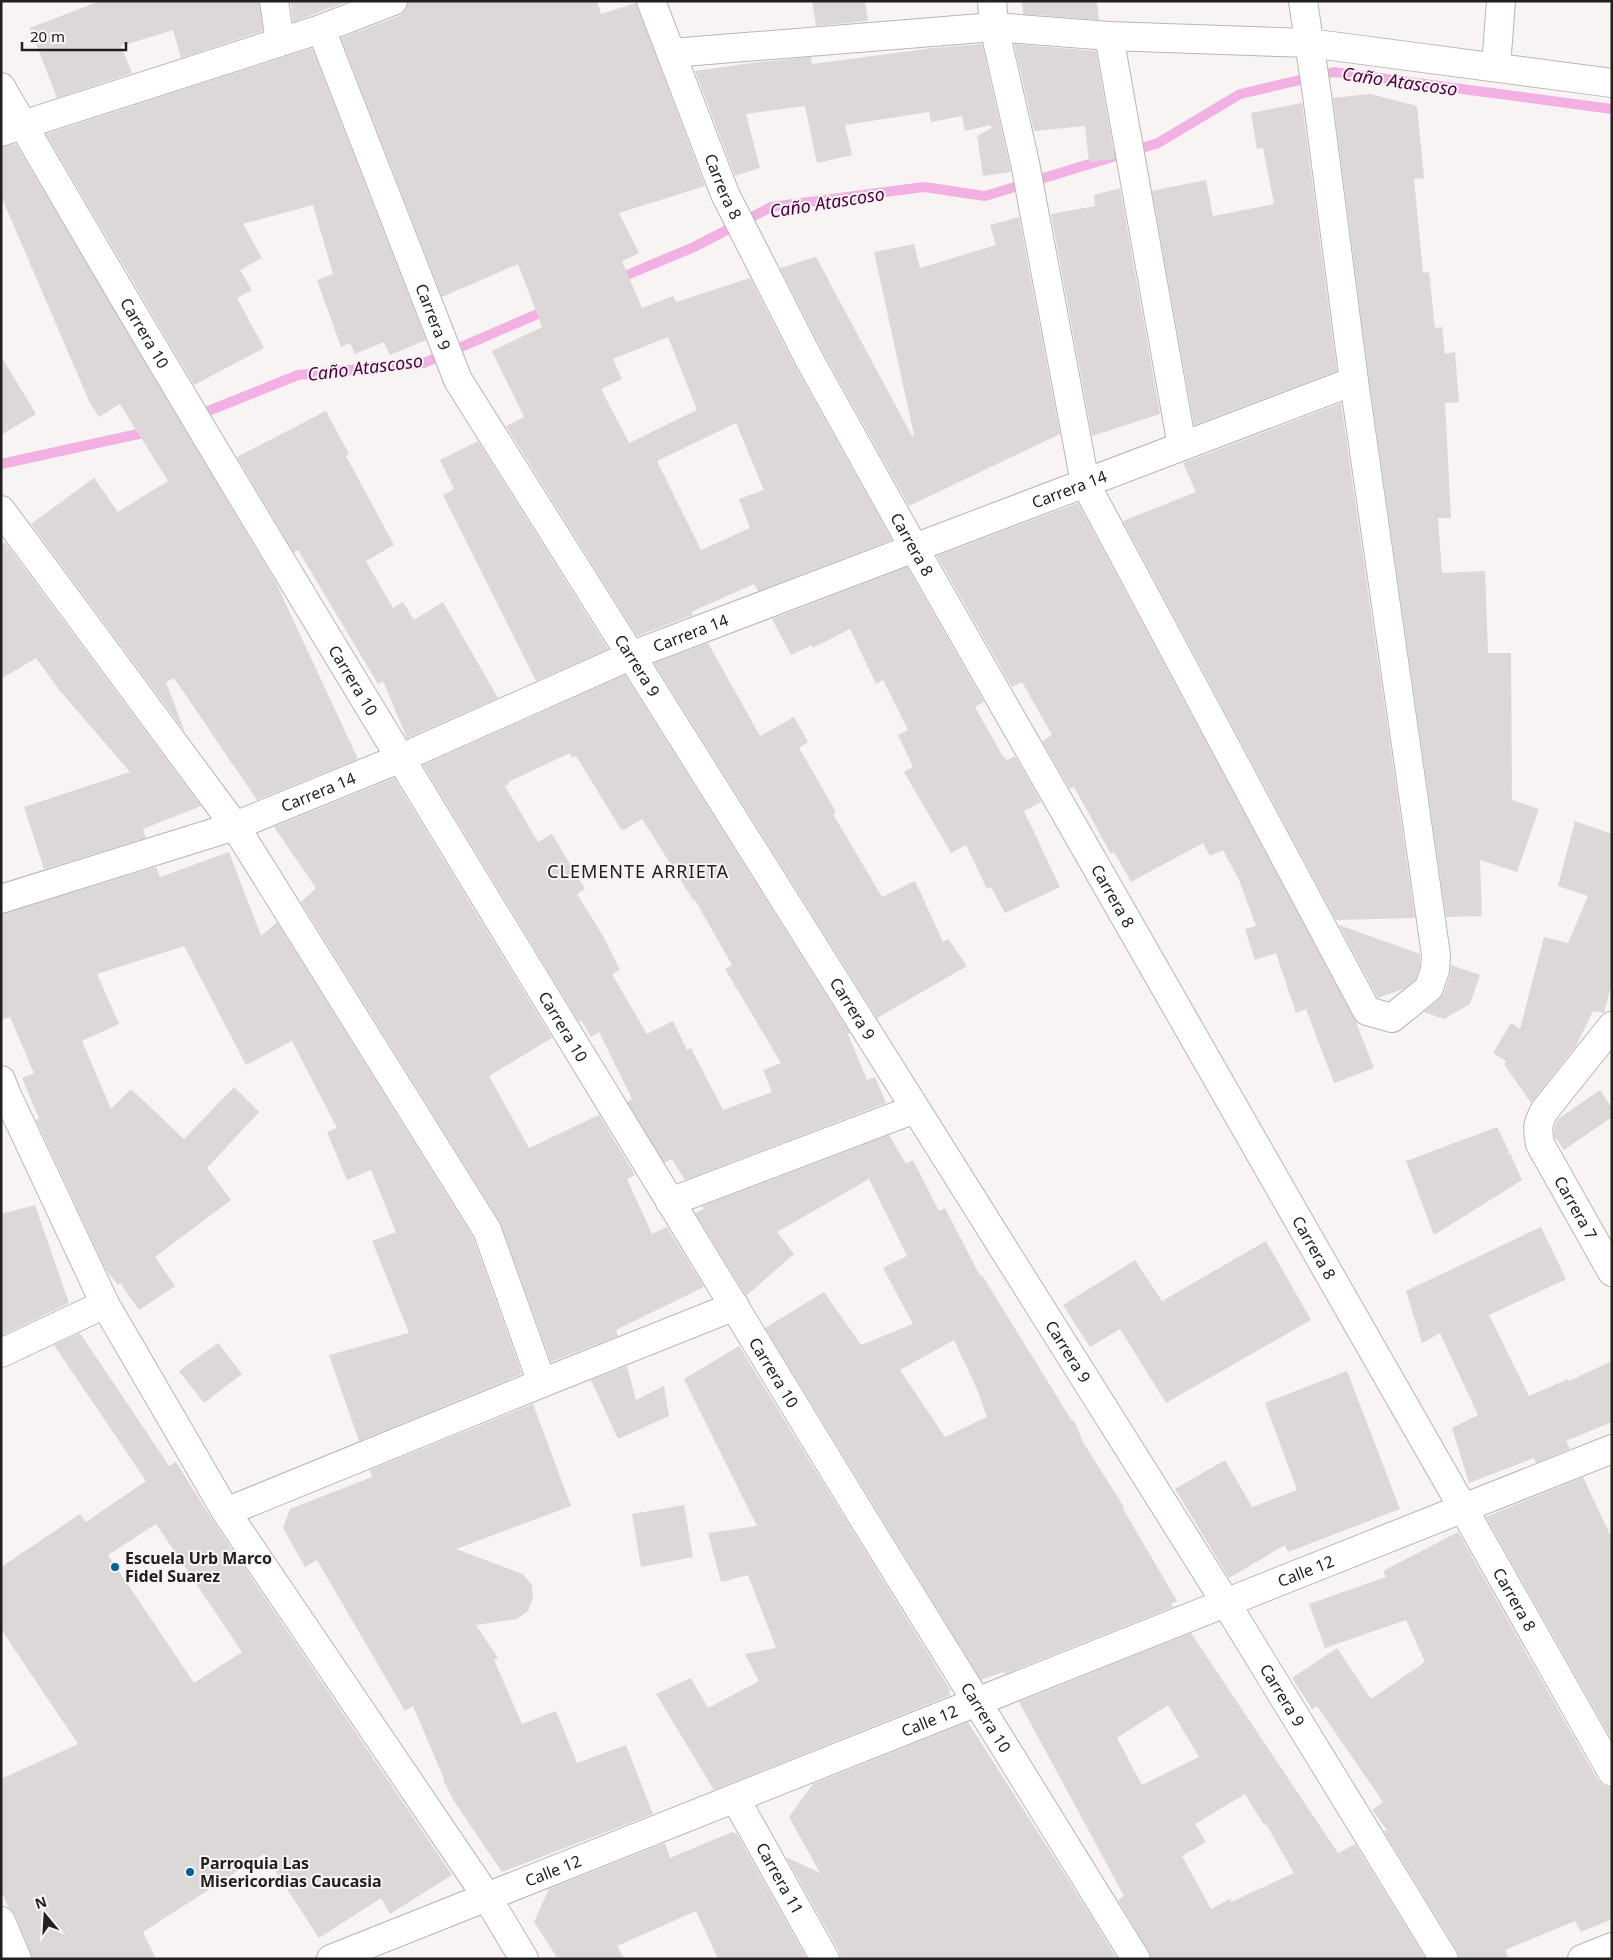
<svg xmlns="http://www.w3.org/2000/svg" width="1613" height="1960" viewBox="0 0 1613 1960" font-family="'Noto Sans',sans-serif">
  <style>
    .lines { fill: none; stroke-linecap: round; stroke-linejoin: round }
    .stream { stroke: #f3b1e3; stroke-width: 10 }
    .building { fill: #dcd8d8; fill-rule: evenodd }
    .minor-casing { stroke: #bab6b5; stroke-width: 30 }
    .minor { stroke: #fff; stroke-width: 28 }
    .poi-dot { fill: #016493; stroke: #f8f4f3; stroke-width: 2 }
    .labels { text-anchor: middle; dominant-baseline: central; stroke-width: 4; stroke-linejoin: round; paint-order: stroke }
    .street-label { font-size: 16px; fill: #21201f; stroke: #f8f4f3 }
    .poi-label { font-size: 16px; font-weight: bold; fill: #21201f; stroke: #f8f4f3; text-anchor: start }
    .water-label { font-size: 18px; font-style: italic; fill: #4f0044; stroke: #f8f4f3 }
    .neighbourhood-label { font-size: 18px; letter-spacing: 1px; fill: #21201f; stroke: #f8f4f3 }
  </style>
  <rect width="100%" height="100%" fill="#f8f4f3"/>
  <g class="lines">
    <path class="stream" d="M615 280 694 247 771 207 924 187 985 196 1158 143 1240 94 1334 72 1612 109
      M168 427 298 375 424 363 549 309
      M1 464 152 431"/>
  </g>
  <path class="building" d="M100 1H259L263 31 181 58 173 30 121 46 132 73 57 98 30 28Z
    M290 1H349L293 22Z
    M408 1H597L601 14 636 3 705 186 619 213 639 253 622 261 642 308 673 296 676 302 750 278 795 366 892 540 758 591 754 584 691 612 693 615 637 636 506 426 524 417 492 351 542 327 518 264 442 297 341 38 399 16 405 10ZM668 337 697 410 629 443 601 389 622 379 613 359ZM736 423 764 490 739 499 750 528 701 550 657 461Z
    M812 1H865L868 21 816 26Z
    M1022 1H1097L1099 20 1023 14Z
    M982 44 1011 172 983 176 977 136 992 128 990 125 965 131 962 116 931 122 929 112 845 125 852 155 817 163 805 106 746 114 760 168 735 176 695 71 759 62 811 57 812 64 933 48Z
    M1014 44 1096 51 1115 159 1089 162 1085 126 1034 131Z
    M312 48 426 340 390 355 384 342 355 354 350 343 341 347 317 280 333 274 313 205 243 224 262 258 240 270 252 290 237 298 264 348 194 385 46 134Z
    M1370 94 1417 106 1424 178 1414 179 1423 273 1429 272 1435 328 1442 327 1445 354 1455 352 1459 402 1445 403 1451 518H1438L1442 573 1485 571 1488 653H1511L1512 800 1539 809 1517 872 1480 860 1482 916 1446 917 1369 379 1333 98Z
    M1302 103 1337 371 1194 425 1152 191 1206 180 1213 216 1274 204 1263 148 1257 149 1251 113Z
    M16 144 276 583 358 759 257 800 174 678 166 682 185 732 31 524 94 478 118 512 168 481 120 404 99 417 89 401 1 196V147Z
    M1120 188 1160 414 1092 436 1051 214 1095 206 1094 195Z
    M1019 217 1060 434 909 506 823 352 780 268 816 257 912 436 914 435 874 252 914 244 920 268 996 245 990 225Z
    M1 356 36 414 1 435Z
    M1341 403 1415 918 1336 920 1123 521 1196 492 1183 463Z
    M326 411 349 454 346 456 394 545 366 561 393 608 403 602 414 620 443 602 498 698 407 738 383 681 378 684 298 550 294 553 237 457Z
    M478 441 608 649 536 681 443 495 454 489 440 460Z
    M1078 503 1356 1022 1374 1068 1334 1083 1306 1009 1296 1013 1276 953 1255 960 1245 929 1256 926 1239 880 1223 850 1210 856 1203 843 1131 882 1114 852 1111 854 1074 787 1070 789 1042 741 1052 735 1022 682 1012 687 937 556Z
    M5 542 201 806 143 829 146 838 44 869 24 807 130 772 60 691 36 658 1 679V545Z
    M907 567 984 702 975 707 1002 755 1007 760 1015 756 1041 802 1024 811 1060 887 1005 913 991 887 987 889 966 845 951 853 904 772 913 767 898 735 908 730 883 680 876 684 850 629 813 648 812 645 791 655 772 619Z
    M708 643 760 736 794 717 808 742 799 748 836 812 833 814 882 897 915 881 943 942 948 939 967 966 877 1018 654 663Z
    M625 675 850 1033 848 1034 867 1080 875 1077 886 1103 685 1180 672 1159 664 1163 627 1102 632 1099 599 1032 591 1037 581 1020 579 1022 423 765ZM570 753 572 758 576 756 622 831 642 819 694 901 695 900 732 965 725 969 781 1063 763 1070 772 1092 723 1110 691 1048 687 1050 673 1021 647 1034 612 974 620 970 603 936 577 894 585 889 552 834 538 842 505 786 509 784 508 782Z
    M394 778 552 1038 489 1076 529 1148 599 1115 635 1175 627 1179 652 1234 667 1227 704 1287 616 1330 618 1336 551 1362 500 1222 301 902 316 888 274 827Z
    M1575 821 1612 834V982L1604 1013 1593 1011 1576 1046 1531 1103 1504 1064 1506 1061 1493 1053 1511 1023 1520 1029 1544 937 1568 943 1588 896 1558 886Z
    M229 852 261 936 277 922 473 1237 522 1374 359 1441 329 1355 409 1333 372 1241 396 1232 371 1170 347 1180 327 1132 337 1128 292 1041 246 1065 184 946 97 974 119 1024 82 1041 111 1109 131 1089 184 1139 234 1087 259 1112 207 1168 231 1200 155 1257 175 1286 139 1310 120 1283 118 1285 106 1270 36 1120 39 1118 22 1078 34 1073 10 1017 1 1020V914L156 867 160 877Z
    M1339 925 1420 954V967L1416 979 1403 989 1378 998Z
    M1451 965 1480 975 1470 1004 1444 1019 1424 1012 1439 1000 1444 993 1450 975Z
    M1600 1090 1612 1108V1117L1564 1150 1554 1136V1128L1558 1119Z
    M1497 1127 1509 1151 1506 1155 1510 1153 1522 1180 1434 1235 1406 1161Z
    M889 1135 906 1164 913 1160 939 1211 945 1208 980 1276 982 1275 1072 1421 1074 1420 1083 1442 1124 1507H1122L1177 1601 1171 1604 1173 1607 1005 1674 1003 1672 981 1680 765 1328 824 1292 861 1345 913 1324 883 1268 907 1256 869 1179 777 1232 794 1254 746 1296 695 1213 704 1209 702 1206ZM954 1340 977 1389 987 1417 945 1437 900 1370Z
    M35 1205 69 1303 1 1336V1214Z
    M1541 1227 1566 1279 1489 1315 1529 1396 1568 1379 1569 1381 1612 1361V1422L1566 1441 1570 1449 1536 1463 1534 1458 1469 1483 1452 1428 1478 1415 1440 1333 1422 1343 1406 1291Z
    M1266 1241 1311 1320 1166 1403 1120 1329 1090 1347 1063 1305 1135 1260 1162 1301Z
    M80 1333 169 1466 176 1462 213 1521 452 1875 390 1914 381 1898 319 1938 264 1854 143 1932 156 1959H33L15 1915 9 1908 1 1892V1779L78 1744 1 1629V1567L80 1514 86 1522 146 1481 54 1345ZM156 1524 242 1652 194 1683 108 1555Z
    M218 1343 242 1374 204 1403 179 1371Z
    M739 1346 951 1691H948L951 1695 714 1790 656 1694 691 1678 708 1708 759 1681 745 1654 776 1648 748 1575 721 1582 708 1533 757 1526 684 1379Z
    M627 1366 636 1400 664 1386 669 1416 618 1439 591 1380Z
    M1347 1371 1400 1509 1288 1552 1285 1545 1229 1578 1175 1489 1225 1460 1252 1507 1297 1490 1265 1403Z
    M533 1404 571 1506 456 1549 523 1574 532 1585 533 1598 528 1611 517 1619 476 1625 498 1658 494 1660 522 1724 556 1711 577 1763 626 1745 653 1814 502 1872 454 1801 443 1780 444 1779 413 1706 405 1711 317 1560 305 1567 283 1528 290 1509 372 1477 370 1470Z
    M1583 1477 1612 1539V1740L1486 1517Z
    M684 1505 693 1557 641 1567 632 1514Z
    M1458 1532 1598 1780 1604 1786 1612 1788V1919L1581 1932 1575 1921 1505 1950 1509 1959H1460L1457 1951 1384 1831 1387 1830 1372 1810 1383 1802 1317 1706 1312 1709 1292 1678 1337 1648 1371 1699 1425 1662 1406 1620 1325 1648 1309 1604 1386 1577 1383 1571Z
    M1191 1633 1338 1853 1355 1844 1426 1959H1152L1149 1951 1118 1900 1124 1896 1019 1702ZM1168 1705 1199 1757 1142 1785 1117 1738ZM1245 1794 1264 1825 1266 1824 1294 1873 1231 1902 1230 1899 1211 1909 1182 1856 1206 1842 1195 1824Z
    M968 1722 1091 1916 1117 1959H841L839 1951 786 1857 820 1873 789 1817 813 1784Z
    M732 1832 737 1834 807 1959H718L696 1911 617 1946 625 1959H558L534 1922 549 1889 665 1843 670 1858Z"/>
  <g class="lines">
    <defs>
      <g id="minor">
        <path d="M274 1 280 42"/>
        <path id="s1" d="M651 1 725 194 809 359 914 548 1463 1508 1612 1772"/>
        <path d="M992 1 994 27 1025 163 1085 483 1367 1011 1392 1018 1429 988 1435 970 1436 955 1354 381 1317 95 1303 1"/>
        <path id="s2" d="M321 29 458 380 1226 1603 1444 1959"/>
        <path d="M1109 36 1182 446"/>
        <path d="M671 53 994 27 1109 36 1309 43 1612 83"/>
        <path d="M1496 67 1501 1"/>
        <path id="s3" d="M1 87C153 351 311 611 469 871 689 1235 911 1598 1136 1959"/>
        <path d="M1 132 321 29 393 1"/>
        <path d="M1 510 235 826 487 1230 542 1383"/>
        <path id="s4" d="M1 899 235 826 401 758 630 656 1354 381"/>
        <path id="s5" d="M1612 1026 1545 1110C1537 1124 1537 1128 1540 1144L1612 1272"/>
        <path d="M1 1080 6 1093 105 1304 226 1512 487 1897 524 1959"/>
        <path d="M670 1202 915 1109"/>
        <path d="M1 1353 105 1304"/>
        <path d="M226 1512 542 1383 735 1306"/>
        <path id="s6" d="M735 1798 825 1959"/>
        <path d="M1 1921 17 1959"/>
        <path id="s7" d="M331 1959 1612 1449"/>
        <path d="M1582 1959 1612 1947"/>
      </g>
    </defs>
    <use href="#minor" class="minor-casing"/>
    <use href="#minor" class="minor"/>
  </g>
  <g class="poi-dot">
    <circle cx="115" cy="1567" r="5"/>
    <circle cx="190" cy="1872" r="5"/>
  </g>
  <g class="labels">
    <g class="street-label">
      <text stroke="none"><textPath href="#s1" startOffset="199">Carrera 8</textPath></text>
      <text stroke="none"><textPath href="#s2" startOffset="309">Carrera 9</textPath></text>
      <text stroke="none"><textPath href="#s3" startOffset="285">Carrera 10</textPath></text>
      <text stroke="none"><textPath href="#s4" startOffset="1145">Carrera 14</textPath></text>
      <text stroke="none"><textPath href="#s1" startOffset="604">Carrera 8</textPath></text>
      <text stroke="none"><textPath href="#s4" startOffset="740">Carrera 14</textPath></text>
      <text stroke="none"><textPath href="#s2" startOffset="714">Carrera 9</textPath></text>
      <text stroke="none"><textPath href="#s3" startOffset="690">Carrera 10</textPath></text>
      <text stroke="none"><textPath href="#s4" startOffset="335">Carrera 14</textPath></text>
      <text stroke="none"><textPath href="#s1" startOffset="1009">Carrera 8</textPath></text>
      <text stroke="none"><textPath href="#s2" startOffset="1119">Carrera 9</textPath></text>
      <text stroke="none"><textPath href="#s3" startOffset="1095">Carrera 10</textPath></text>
      <text stroke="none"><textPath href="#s5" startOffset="216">Carrera 7</textPath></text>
      <text stroke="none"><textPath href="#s1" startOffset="1414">Carrera 8</textPath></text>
      <text stroke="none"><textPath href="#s2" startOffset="1524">Carrera 9</textPath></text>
      <text stroke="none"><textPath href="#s3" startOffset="1500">Carrera 10</textPath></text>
      <text stroke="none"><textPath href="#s7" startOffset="1049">Calle 12</textPath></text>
      <text stroke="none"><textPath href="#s1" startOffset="1819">Carrera 8</textPath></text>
      <text stroke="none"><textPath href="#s2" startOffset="1929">Carrera 9</textPath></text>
      <text stroke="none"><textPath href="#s3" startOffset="1905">Carrera 10</textPath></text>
      <text stroke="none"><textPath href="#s7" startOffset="644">Calle 12</textPath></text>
      <text stroke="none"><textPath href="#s7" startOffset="239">Calle 12</textPath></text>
      <text stroke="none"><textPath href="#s6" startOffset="92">Carrera 11</textPath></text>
    </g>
    <g class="poi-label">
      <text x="125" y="1558">Escuela Urb Marco<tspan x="125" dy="18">Fidel Suarez</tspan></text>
      <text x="200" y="1863">Parroquia Las<tspan x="200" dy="18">Misericordias Caucasia</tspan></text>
    </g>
    <g class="water-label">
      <text transform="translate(1400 81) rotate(8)">Caño Atascoso</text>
      <text transform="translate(827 202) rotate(-9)">Caño Atascoso</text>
      <text transform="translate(365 367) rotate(-7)">Caño Atascoso</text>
    </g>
    <g class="neighbourhood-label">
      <text x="638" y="871">CLEMENTE ARRIETA</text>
    </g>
  </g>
  <rect width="1613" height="1960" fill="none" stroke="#21201f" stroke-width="5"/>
  <g transform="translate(45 1915) rotate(342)" stroke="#f8f4f3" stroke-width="4" paint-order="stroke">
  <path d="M0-4L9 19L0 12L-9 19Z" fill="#21201f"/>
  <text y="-8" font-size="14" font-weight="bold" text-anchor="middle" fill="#21201f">N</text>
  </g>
  <path d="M22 42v8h104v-8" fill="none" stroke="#21201f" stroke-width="2.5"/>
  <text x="30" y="42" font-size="15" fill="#21201f" stroke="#f8f4f3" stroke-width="4" paint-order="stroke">20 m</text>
</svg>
